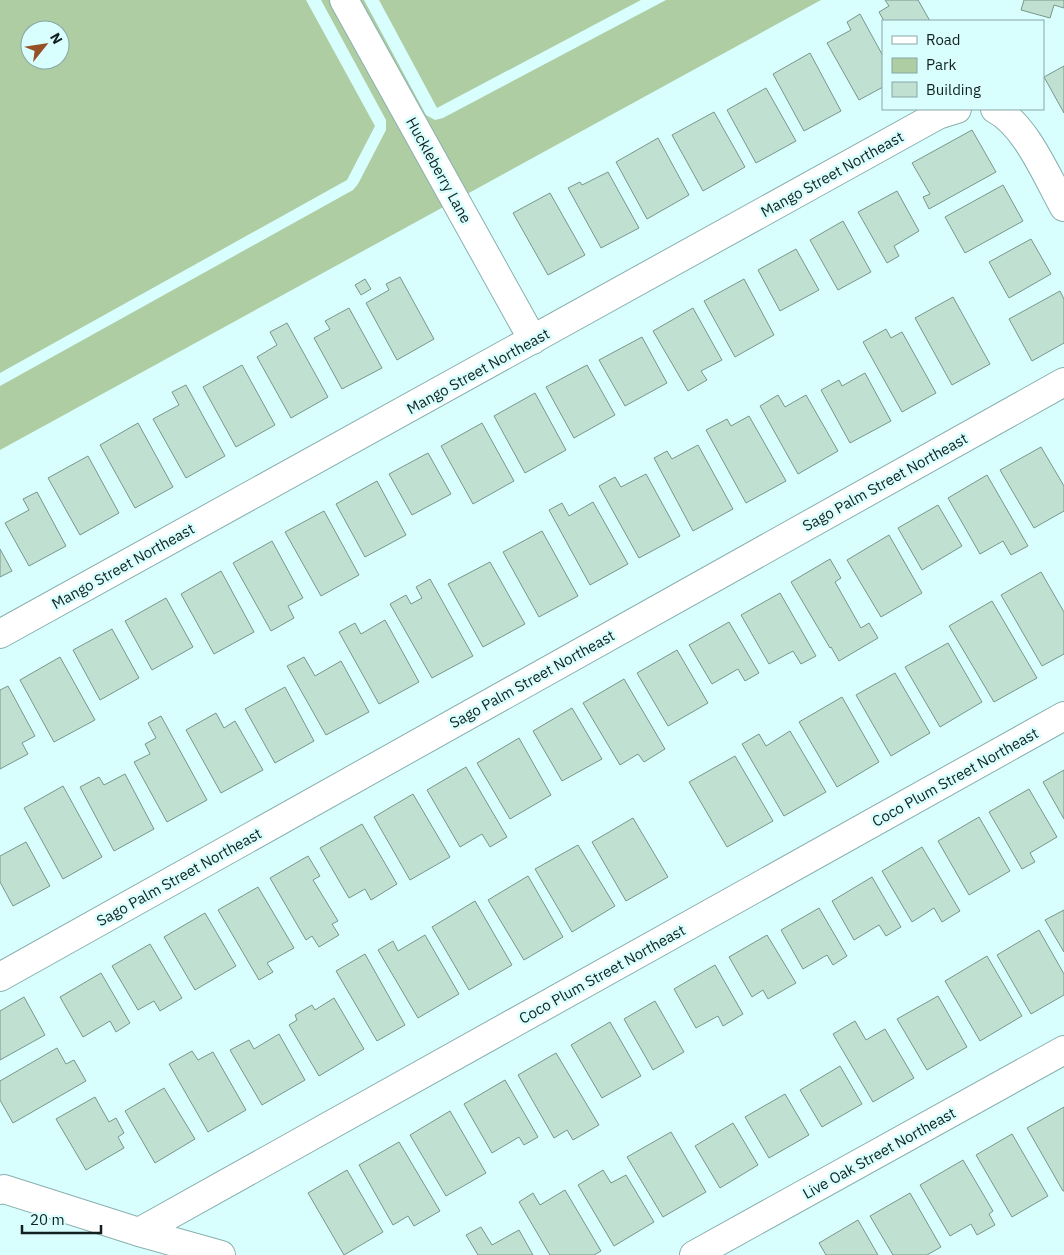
<svg xmlns="http://www.w3.org/2000/svg" width="1064" height="1255" viewBox="0 0 1064 1255" font-family="'IBM Plex Sans',sans-serif">
  <style>
    .green { fill: #aecda3; fill-rule: evenodd }
    .building { fill: #c0e1d2; stroke: #79978a }
    .lines { fill: none; stroke-linecap: round; stroke-linejoin: round }
    .street-casing { stroke: #8aafaf; stroke-width: 30 }
    .street { stroke: #fff; stroke-width: 28 }
    .labels { text-anchor: middle; dominant-baseline: central; stroke-width: 5; stroke-linejoin: round; paint-order: stroke }
    .street-label { font-size: 15px; fill: #122020; stroke: #d8fffe }
  </style>
  <rect width="100%" height="100%" fill="#d8fffe"/>
  <path class="green" d="M0 0H306L375 126 347 180 0 373ZM30 30H60V60H30Z
    M321 0H364L426 115 435 120 443 118 666 0H821L0 450V386L353 190 358 184 386 130V120Z
    M379 0H641L437 108Z"/>
  <path class="building" d="M885 0H918L930 21H884L879 12 889 6Z
    M1024 0H1064V8L1054 5 1050 18 1021 10Z
    M860 14 883 56V87L859 100 827 43 851 30 847 22Z
    M810 53 841 111 804 131 773 74Z
    M1064 66V113L1044 77Z
    M766 88 796 141 756 163 727 110Z
    M714 112 745 167 703 191 672 135Z
    M972 130 996 172 929 209 923 197 930 194 912 163Z
    M658 138 689 195 647 219 616 162Z
    M608 172 639 228 601 248 568 188 580 182 582 185Z
    M1003 185 1023 221 965 253 945 217Z
    M897 191 919 231 894 246 899 256 887 263 858 212Z
    M550 193 585 255 548 275 513 213Z
    M843 221 871 272 838 290 810 240Z
    M1031 239 1051 274 1009 298 989 262Z
    M796 249 819 290 780 311 758 270Z
    M400 277 434 339 397 360 366 303 389 290 386 284Z
    M365 279 371 289 361 295 355 285Z
    M744 279 774 335 735 357 704 301Z
    M1060 291 1064 299V343L1032 361 1009 319Z
    M953 297 990 364 952 385 915 318Z
    M349 308 382 368 342 389 314 338 330 329 325 321Z
    M693 308 722 360 701 371 707 380 688 391 653 331Z
    M287 323 328 397 291 418 257 357 277 345 270 332Z
    M886 329 891 338 902 332 936 393 902 412 863 342Z
    M642 337 667 383 625 406 599 360Z
    M242 365 275 425 236 447 203 387Z
    M587 365 615 415 574 438 546 387Z
    M865 373 891 421 850 443 821 390 839 380 842 386Z
    M186 385 225 456 186 478 153 419 179 405 172 392Z
    M535 393 566 450 525 473 494 416Z
    M778 395 785 407 806 395 838 451 798 474 760 406Z
    M749 416 786 481 746 503 706 430 727 419 731 426Z
    M138 423 173 487 135 508 100 445Z
    M482 423 514 481 473 504 441 446Z
    M698 445 733 509 693 531 654 458 667 451 672 459Z
    M1041 447 1064 486V511L1034 528 1000 470Z
    M428 453 451 494 412 515 389 474Z
    M88 456 119 513 80 535 48 478Z
    M646 474 680 536 639 558 599 486 615 477 621 487Z
    M987 475 1028 546 1011 555 1003 541 980 554 948 498Z
    M377 481 406 535 365 557 336 504Z
    M37 492 66 546 29 566 5 523 29 510 23 499Z
    M593 502 628 564 590 585 549 510 562 503 569 516Z
    M938 505 962 546 922 570 898 528Z
    M324 511 359 575 321 596 285 532Z
    M542 531 578 596 539 617 503 552Z
    M889 535 922 593 881 617 847 560Z
    M272 541 303 598 288 606 294 618 271 631 233 563Z
    M0 549 12 571 0 577Z
    M830 559 841 578 835 582 861 628 869 623 878 638 839 661 831 647 830 648 791 582Z
    M490 562 525 624 483 647 448 584Z
    M221 571 254 632 214 654 181 594Z
    M1041 572 1064 612V654L1042 666 1001 595Z
    M430 579 473 656 432 678 390 604 406 595 411 604 422 598 416 587Z
    M780 593 816 656 801 664 793 651 769 664 741 615Z
    M166 598 193 647 152 670 125 621Z
    M992 601 1037 678 994 702 949 626Z
    M385 620 419 682 379 704 339 632 355 623 361 634Z
    M729 622 759 673 745 681 738 669 712 684 689 645Z
    M112 629 139 678 100 700 73 650Z
    M948 643 982 702 940 727 905 667Z
    M677 650 708 703 668 726 637 673Z
    M60 657 95 720 54 742 20 680Z
    M304 657 315 676 341 661 369 712 326 735 287 666Z
    M895 673 930 733 891 756 856 695Z
    M624 679 665 749 644 762 638 754 620 765 583 703Z
    M8 686 35 736 22 743 28 754 0 769V690Z
    M285 687 314 741 275 763 245 709Z
    M842 697 879 762 837 787 799 722Z
    M572 708 602 759 562 781 533 731Z
    M216 713 224 728 235 721 263 770 221 793 186 730Z
    M161 716 207 800 167 822 134 762 150 754 145 744 156 738 148 723Z
    M790 731 826 792 784 816 742 744 759 734 766 746Z
    M519 738 551 795 510 819 477 763Z
    M735 756 773 821 727 847 689 782Z
    M466 767 507 837 490 847 482 834 460 847 427 790Z
    M1064 770V819L1043 782Z
    M125 774 154 829 114 851 80 787 99 777 104 785Z
    M63 786 102 857 63 879 24 808Z
    M1029 789 1057 837 1030 853 1035 862 1022 869 989 812Z
    M413 794 450 857 410 880 374 817Z
    M979 817 1010 871 969 895 938 841Z
    M633 818 668 877 626 901 592 842Z
    M362 824 397 884 371 900 365 889 349 898 320 848Z
    M26 842 50 886 13 906 0 882V856Z
    M578 845 615 906 572 932 535 869Z
    M922 847 960 911 942 922 934 908 912 922 882 871Z
    M308 856 320 876 313 880 338 921 332 924 339 935 319 947 312 936 306 940 270 878Z
    M528 876 563 937 524 960 488 900Z
    M872 877 901 927 886 936 879 925 854 940 832 901Z
    M258 887 294 948 267 963 273 972 259 980 218 910Z
    M475 901 512 965 469 990 432 927Z
    M819 908 847 956 833 965 827 955 803 969 781 930Z
    M1064 910V952L1045 920Z
    M205 913 236 966 195 990 164 937Z
    M1039 930 1064 974V995L1031 1014 997 955Z
    M425 935 459 994 418 1018 378 950 393 941 398 951Z
    M767 935 796 983 768 999 763 990 752 997 729 957Z
    M150 944 182 998 160 1011 154 1001 138 1010 112 966Z
    M365 954 405 1025 377 1041 336 971Z
    M987 956 1022 1016 980 1041 945 981Z
    M715 965 743 1014 723 1026 718 1016 696 1028 674 989Z
    M101 973 130 1023 116 1032 110 1021 83 1037 60 997Z
    M938 996 967 1047 927 1070 897 1019Z
    M24 997 45 1035 0 1060V1011Z
    M334 998 364 1049 319 1076 289 1025 297 1020 295 1015 312 1005 315 1010Z
    M655 1001 684 1052 653 1070 624 1019Z
    M855 1021 866 1040 885 1029 914 1078 873 1102 833 1034Z
    M610 1022 641 1076 602 1098 571 1045Z
    M279 1034 305 1080 262 1105 230 1050 249 1040 254 1049Z
    M57 1048 66 1064 74 1060 86 1081 13 1123 0 1100V1081Z
    M192 1051 198 1060 213 1052 246 1110 208 1132 169 1064Z
    M556 1053 599 1125 573 1140 567 1130 554 1138 518 1075Z
    M840 1066 862 1104 822 1127 800 1090Z
    M505 1080 538 1137 524 1145 519 1137 492 1153 464 1104Z
    M164 1088 195 1139 155 1163 125 1111Z
    M785 1094 809 1135 769 1158 745 1117Z
    M95 1097 109 1122 116 1118 124 1133 118 1137 124 1148 86 1170 56 1119Z
    M1064 1107V1191H1063L1027 1128Z
    M450 1111 486 1173 446 1196 410 1135Z
    M733 1123 758 1165 720 1188 695 1146Z
    M671 1132 706 1192 663 1217 627 1157Z
    M1012 1134 1048 1196 1012 1217 976 1155Z
    M399 1142 440 1211 414 1226 408 1216 393 1225 359 1165Z
    M963 1160 993 1211 989 1214 995 1225 977 1235 971 1224 950 1236 920 1185Z
    M347 1170 383 1232 344 1255 308 1193Z
    M603 1170 611 1183 626 1175 654 1222 614 1246 578 1185Z
    M565 1190 601 1251 594 1255H550L519 1202 533 1193 540 1205Z
    M910 1193 941 1247 927 1255H893L870 1216Z
    M858 1220 878 1255H826L819 1243Z
    M481 1227 492 1245 519 1230 533 1255H478L466 1235Z"/>
  <g class="lines">
    <defs>
      <path id="street" d="M344 0 533 340
        M995 109C1026 125 1047 177 1064 207
        M0 634 938 115 957 109
        M0 977 1064 382
        M0 1190 4 1189 139 1232 221 1255
        M139 1232 1064 716
        M694 1255 1064 1050"/>
    </defs>
    <use href="#street" class="street-casing"/>
    <use href="#street" class="street"/>
  </g>
  <g class="labels">
    <g class="street-label">
      <text transform="translate(439 170) rotate(61)">Huckleberry Lane</text>
      <text transform="translate(832 174) rotate(-29)">Mango Street Northeast</text>
      <text transform="translate(478 371) rotate(-29)">Mango Street Northeast</text>
      <text transform="translate(885 482) rotate(-29)">Sago Palm Street Northeast</text>
      <text transform="translate(123 566) rotate(-29)">Mango Street Northeast</text>
      <text transform="translate(532 679) rotate(-29)">Sago Palm Street Northeast</text>
      <text transform="translate(955 777) rotate(-29)">Coco Plum Street Northeast</text>
      <text transform="translate(179 877) rotate(-29)">Sago Palm Street Northeast</text>
      <text transform="translate(602 974) rotate(-29)">Coco Plum Street Northeast</text>
      <text transform="translate(879 1153) rotate(-29)">Live Oak Street Northeast</text>
    </g>
  </g>
  <rect x="882" y="20" width="162" height="90" fill="#d8fffe" stroke="#89a6a5"/>
  <rect x="892" y="36" width="25" height="8" fill="#ffffff" stroke="#89a6a5"/>
  <text x="926" y="45" font-size="15" fill="#122020">Road</text>
  <rect x="892" y="58" width="25" height="15" fill="#aecda3" stroke="#89a6a5"/>
  <text x="926" y="70" font-size="15" fill="#122020">Park</text>
  <rect x="892" y="82" width="25" height="15" fill="#c0e1d2" stroke="#89a6a5"/>
  <text x="926" y="95" font-size="15" fill="#122020">Building</text>
  <g transform="translate(45 45) rotate(60)"><circle r="24" fill="#d8fffe" stroke="#89a6a5"/>
  <path d="M0-4L9 19L0 12L-9 19Z" fill="#955026"/>
  <text y="-8" font-size="14" font-weight="bold" text-anchor="middle" fill="#122020">N</text>
  </g>
  <path d="M22 1225v8h79v-8" fill="none" stroke="#122020" stroke-width="2.5"/>
  <text x="30" y="1225" font-size="15" fill="#122020" stroke="#d8fffe" stroke-width="4" paint-order="stroke">20 m</text>
</svg>
